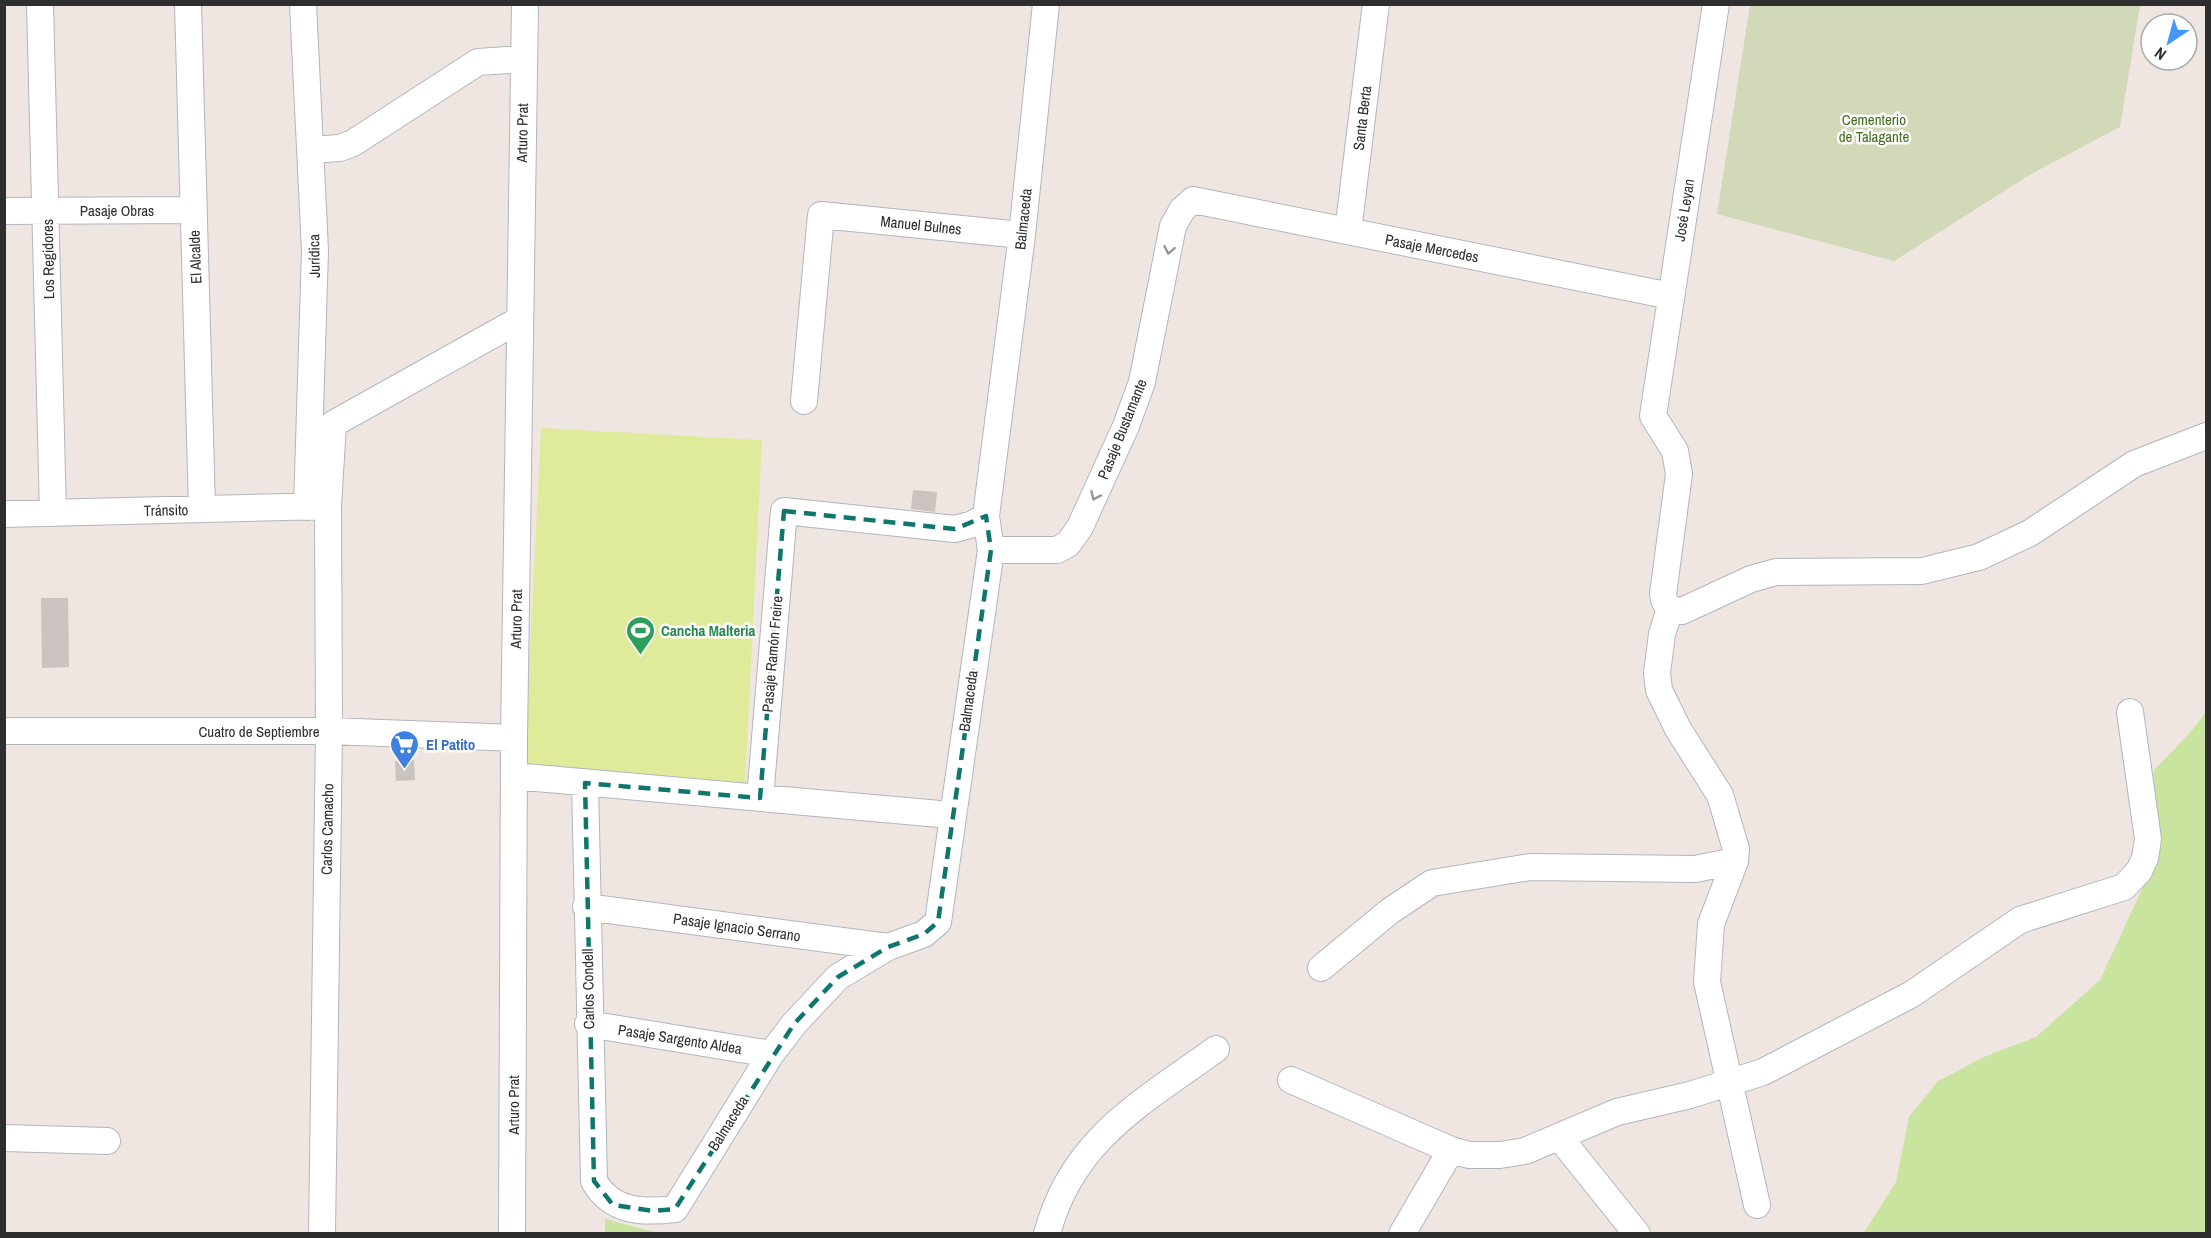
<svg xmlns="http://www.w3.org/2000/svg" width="2211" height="1238" viewBox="0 0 2211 1238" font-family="'Archivo Narrow',sans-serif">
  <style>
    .green { fill: #c9e49e }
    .cemetery { fill: #d1d9b8 }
    .pitch { fill: #dfeb9a }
    .building { fill: #cbc3bf }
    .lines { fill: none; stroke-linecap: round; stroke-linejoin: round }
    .minor-casing { stroke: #b1b6be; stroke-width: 28 }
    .minor { stroke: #fff; stroke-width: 26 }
    .oneway { stroke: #969696 }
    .marked { fill: none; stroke: #0f766e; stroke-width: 4.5; stroke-dasharray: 12 8; stroke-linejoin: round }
    .labels { text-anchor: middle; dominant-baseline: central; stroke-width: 5; stroke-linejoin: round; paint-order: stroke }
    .street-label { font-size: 15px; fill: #2e2e2e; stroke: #fff }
    .park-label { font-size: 15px; fill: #426d1c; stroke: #fff }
    .leisure-label { font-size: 15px; font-weight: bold; fill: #27864d; stroke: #fff; text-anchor: start }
    .shop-label { font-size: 15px; font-weight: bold; fill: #366cbe; stroke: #fff; text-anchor: start }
  </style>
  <rect width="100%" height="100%" fill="#efe5e1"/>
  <path class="green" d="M2206 712V1233L1863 1234 1896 1182 1909 1117 1938 1081 1984 1057 2036 1037 2100 980 2145 883 2158 833 2152 791 2154 770 2189 734Z
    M605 1219 658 1233H605Z"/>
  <path class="cemetery" d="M1750 5V4L2140 5 2120 127 2031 174 1894 261 1717 214Z"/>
  <path class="pitch" d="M541 428 762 440 745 783 524 772Z"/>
  <path class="building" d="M913 490 937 492 935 512 911 509Z
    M41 598H68L69 667 42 668Z
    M414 760 415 780 396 781 395 761Z"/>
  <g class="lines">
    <defs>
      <path id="minor" d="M40 4 53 513
        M188 4 202 509
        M303 4 315 251 307 507
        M1716 4 1653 416 1675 451 1679 474 1663 594C1664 605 1670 611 1682 611L1751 579 1776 572 1922 571 1979 557 2030 533 2134 464 2206 436
        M310 150 340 148 353 143 478 62 523 59
        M4 211 194 210
        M1348 231 1376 4
        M804 401 821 215 1022 235
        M4 514 325 506
        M991 550H1057L1068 544 1080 527 1126 426 1142 382 1173 226 1182 210 1193 200 1671 296
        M1670 609 1662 634 1657 673 1659 690 1678 729 1720 795 1736 849 1735 861 1711 924 1707 982 1757 1205
        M4 731H329L514 738
        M514 776 951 815
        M585 783 594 1181C611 1212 643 1213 675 1209L771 1054 794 1024 838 977 888 947 924 934 938 922 991 550 986 516 1022 235 1046 4
        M760 798 784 511 955 529 973 524 986 516
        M586 907 888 947
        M1321 968 1390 911 1432 883 1530 867 1695 869 1735 861
        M588 1024 771 1054
        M1291 1080 1451 1150 1469 1155H1500L1525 1151 1617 1112 1690 1095 1763 1072 1912 994 2020 920 2124 887 2139 871 2145 858 2148 839 2130 712
        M4 1138 107 1141
        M1560 1138 1637 1234
        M322 1234 329 731 328 506 333 424 519 320
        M512 1234 514 738 525 4
        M1047 1234C1072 1139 1142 1103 1216 1049
        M1402 1234 1451 1150"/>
    </defs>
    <use href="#minor" class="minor-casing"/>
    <use href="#minor" class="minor"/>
  </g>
  <defs><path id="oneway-chevron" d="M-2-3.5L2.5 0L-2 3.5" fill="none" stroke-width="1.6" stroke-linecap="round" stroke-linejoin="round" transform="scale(1.5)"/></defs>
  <g class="oneway">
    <use href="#oneway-chevron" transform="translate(1169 250) rotate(101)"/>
    <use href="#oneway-chevron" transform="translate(1095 496) rotate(114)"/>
  </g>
  <path class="marked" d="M784 511 955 529 986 516 991 550 938 922 924 934 888 947 838 977 794 1024 675 1209 654 1211 613 1205 594 1181 585 783 760 798Z"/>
  <defs>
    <symbol id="stadium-pin" viewBox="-11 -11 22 30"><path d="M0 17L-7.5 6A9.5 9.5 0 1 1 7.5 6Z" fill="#2e9e5b" stroke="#fff"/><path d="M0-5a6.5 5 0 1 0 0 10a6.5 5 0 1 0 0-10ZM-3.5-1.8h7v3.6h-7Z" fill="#fff"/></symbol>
    <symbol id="supermarket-pin" viewBox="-11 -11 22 30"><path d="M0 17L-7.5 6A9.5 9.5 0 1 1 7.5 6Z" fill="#3f7fe0" stroke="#fff"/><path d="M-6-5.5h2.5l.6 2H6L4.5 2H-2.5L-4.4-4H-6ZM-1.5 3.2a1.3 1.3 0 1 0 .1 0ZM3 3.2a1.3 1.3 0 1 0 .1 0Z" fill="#fff"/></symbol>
  </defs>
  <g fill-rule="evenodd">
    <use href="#stadium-pin" x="624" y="614" width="33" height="45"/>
    <use href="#supermarket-pin" x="388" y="728" width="33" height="45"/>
  </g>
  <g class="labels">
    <g class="street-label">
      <text transform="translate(1362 118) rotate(-83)">Santa Berta</text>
      <text transform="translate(522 133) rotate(-89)">Arturo Prat</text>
      <text x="117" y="210">Pasaje Obras</text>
      <text transform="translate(1684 210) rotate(-81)">José Leyan</text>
      <text transform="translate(1023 219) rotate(-84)">Balmaceda</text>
      <text transform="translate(921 225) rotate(6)">Manuel Bulnes</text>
      <text transform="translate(1432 248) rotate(11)">Pasaje Mercedes</text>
      <text transform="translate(314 256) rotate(-91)">Jurídica</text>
      <text transform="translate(195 257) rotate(-92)">El Alcalde</text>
      <text transform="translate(48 259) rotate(-91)">Los Regidores</text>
      <text transform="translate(1122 429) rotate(-68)">Pasaje Bustamante</text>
      <text transform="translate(166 510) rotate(-1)">Tránsito</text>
      <text transform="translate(516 619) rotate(-89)">Arturo Prat</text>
      <text transform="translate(772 654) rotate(-85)">Pasaje Ramón Freire</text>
      <text transform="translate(968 701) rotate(-82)">Balmaceda</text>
      <text x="259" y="731">Cuatro de Septiembre</text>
      <text transform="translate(327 829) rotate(-89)">Carlos Camacho</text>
      <text transform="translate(737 927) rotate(8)">Pasaje Ignacio Serrano</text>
      <text transform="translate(588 989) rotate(-91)">Carlos Condell</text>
      <text transform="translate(680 1039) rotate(9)">Pasaje Sargento Aldea</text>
      <text transform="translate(513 1105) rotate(-90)">Arturo Prat</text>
      <text transform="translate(728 1123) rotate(-58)">Balmaceda</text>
    </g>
    <g class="park-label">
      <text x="1874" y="119">Cementerio<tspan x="1874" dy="17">de Talagante</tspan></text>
    </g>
    <g class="leisure-label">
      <text x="661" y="630">Cancha Malteria</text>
    </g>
    <g class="shop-label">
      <text x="426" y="744">El Patito</text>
    </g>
  </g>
  <rect width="2211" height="1238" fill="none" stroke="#2e2e2e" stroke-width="12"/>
  <g transform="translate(2169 42) rotate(216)"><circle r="28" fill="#ffffff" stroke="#ababab" stroke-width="1.5"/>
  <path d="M0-4.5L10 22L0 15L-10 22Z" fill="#4396fa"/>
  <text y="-9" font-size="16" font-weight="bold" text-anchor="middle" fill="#2e2e2e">N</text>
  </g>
</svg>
